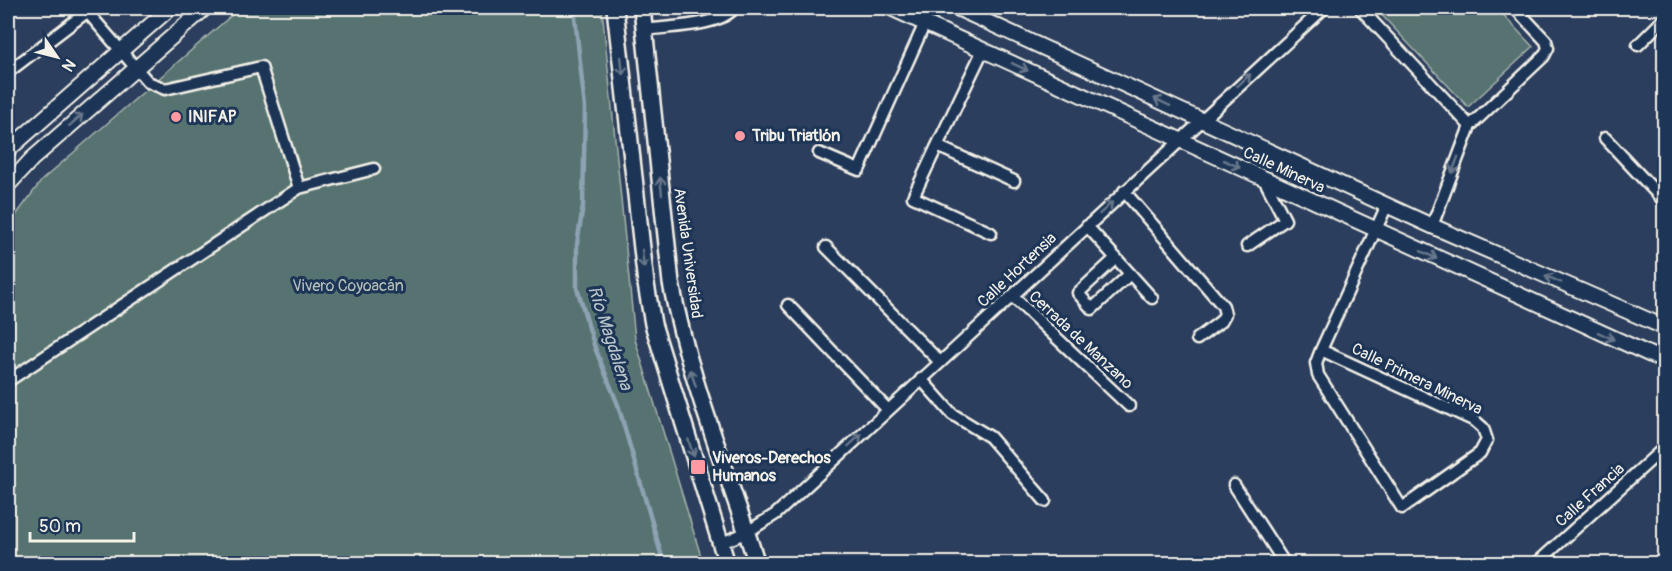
<svg xmlns="http://www.w3.org/2000/svg" width="1672" height="571" viewBox="0 0 1672 571" font-family="Pangolin,sans-serif">
  <style>
    .green { fill: #577371; stroke: #a6b2ac; stroke-width: 1.5 }
    .lines { fill: none; stroke-linecap: round; stroke-linejoin: round }
    .stream { stroke: #8da3b3; stroke-width: 4.5 }
    .minor-casing { stroke: #f4f1e8; stroke-width: 15 }
    .tertiary-casing { stroke: #f4f1e8; stroke-width: 18 }
    .secondary-casing { stroke: #f4f1e8; stroke-width: 20 }
    .minor { stroke: #1d3557; stroke-width: 10 }
    .tertiary { stroke: #1d3557; stroke-width: 14 }
    .secondary { stroke: #1d3557; stroke-width: 15 }
    .oneway { stroke: #68778a }
    .poi-dot { fill: #ff9aa2; stroke: #1d3557; stroke-width: 2 }
    .labels { text-anchor: middle; dominant-baseline: central; stroke-width: 6; stroke-linejoin: round; paint-order: stroke }
    .poi-label { font-size: 16px; font-weight: bold; fill: #f4f1e8; stroke: #1d3557; text-anchor: start }
    .street-label { font-size: 16px; fill: #f4f1e8; stroke: #1d3557 }
    .park-label { font-size: 16px; fill: #b5bfb8; stroke: #1d3557 }
    .water-label { font-size: 18px; font-style: italic; fill: #b8c4c9; stroke: #1d3557 }
  </style>
  <rect width="100%" height="100%" fill="#2c3e5d"/>
  <filter id="ink" filterUnits="userSpaceOnUse"><feTurbulence type="fractalNoise" baseFrequency=".0167" numOctaves="2"/><feDisplacementMap in="SourceGraphic" scale="12" xChannelSelector="R" yChannelSelector="G"/><feConvolveMatrix kernelMatrix="1 2 1 2 8 2 1 2 1" color-interpolation-filters="sRGB"/></filter>
  <g filter="url(#ink)">
    <path class="green" d="M240 8H602L635 339 703 563 8 564V226L42 180Z
      M1375 8H1497L1533 47 1468 107Z"/>
    <g class="lines">
      <path class="stream" d="M574 8 585 108 583 206 577 244V288L595 348 618 405 664 564"/>
      <defs>
        <path id="minor" d="M84 8 148 82 165 89 261 67 299 188
          M1360 8 1470 126
          M644 30C669 26 719 27 734 8
          M1638 45 1664 19
          M983 50 937 146 1014 181
          M8 72 92 8
          M1605 138 1664 201
          M937 146 913 197 991 233
          M819 153 859 170 925 23
          M1124 191 1223 306 1225 314 1221 321 1197 339
          M1087 226 1152 298
          M1432 226 1470 126 1544 56 1548 48 1546 41 1515 8
          M1247 246 1285 220 1264 179
          M826 247 939 361
          M1116 258 1078 293 1092 309 1130 274
          M1012 296 1129 406
          M788 305 888 410
          M1321 350 1475 421 1483 428 1487 440 1480 453 1402 508 1318 375 1316 363 1321 350 1387 205
          M921 379 952 414 990 437 1045 501
          M8 381 299 188 374 169
          M1234 485 1285 564
          M722 543 747 532 776 514 1324 8
          M1536 564 1664 448"/>
        <path id="tertiary" d="M891 8 1664 361
          M957 8 1432 226 1664 327
          M8 150 170 8
          M8 185 32 159 205 8"/>
        <path id="secondary" d="M615 8 646 284 653 324 727 564
          M642 8 671 283C689 380 727 470 757 564"/>
      </defs>
      <use href="#minor" class="minor-casing"/>
      <use href="#tertiary" class="tertiary-casing"/>
      <use href="#secondary" class="secondary-casing"/>
      <use href="#minor" class="minor"/>
      <use href="#tertiary" class="tertiary"/>
      <use href="#secondary" class="secondary"/>
    </g>
    <defs><path id="oneway-shaft" d="M-6 0H5M1.5-3L5.5 0L1.5 3" fill="none" stroke-width="1.6" stroke-linecap="round" stroke-linejoin="round" transform="scale(1.5)"/></defs>
    <g class="oneway">
      <use href="#oneway-shaft" transform="translate(622 66) rotate(84)"/>
      <use href="#oneway-shaft" transform="translate(1020 67) rotate(25)"/>
      <use href="#oneway-shaft" transform="translate(1244 80) rotate(-42)"/>
      <use href="#oneway-shaft" transform="translate(1162 102) rotate(-155)"/>
      <use href="#oneway-shaft" transform="translate(76 120) rotate(-41)"/>
      <use href="#oneway-shaft" transform="translate(1232 164) rotate(25)"/>
      <use href="#oneway-shaft" transform="translate(1455 165) rotate(111)"/>
      <use href="#oneway-shaft" transform="translate(661 186) rotate(-96)"/>
      <use href="#oneway-shaft" transform="translate(1106 208) rotate(-43)"/>
      <use href="#oneway-shaft" transform="translate(1429 255) rotate(25)"/>
      <use href="#oneway-shaft" transform="translate(643 259) rotate(84)"/>
      <use href="#oneway-shaft" transform="translate(1553 279) rotate(-157)"/>
      <use href="#oneway-shaft" transform="translate(1606 336) rotate(25)"/>
      <use href="#oneway-shaft" transform="translate(693 378) rotate(-109)"/>
      <use href="#oneway-shaft" transform="translate(855 440) rotate(-43)"/>
      <use href="#oneway-shaft" transform="translate(691 448) rotate(72)"/>
    </g>
  </g>
  <g class="poi-dot">
    <circle cx="176" cy="117" r="6"/>
    <circle cx="740" cy="136" r="6"/>
    <rect x="690" y="459" width="16" height="16" rx="3"/>
  </g>
  <g class="labels">
    <g class="poi-label">
      <text x="188" y="117">INIFAP</text>
      <text x="752" y="136">Tribu Triatlón</text>
      <text x="712" y="458">Viveros-Derechos<tspan x="712" dy="18">Humanos</tspan></text>
    </g>
    <g class="street-label">
      <text transform="translate(1284 170) rotate(25)">Calle Minerva</text>
      <text transform="translate(688 253) rotate(82)">Avenida Universidad</text>
      <text transform="translate(1017 270) rotate(-43)">Calle Hortensia</text>
      <text transform="translate(1081 340) rotate(43)">Cerrada de Manzano</text>
      <text transform="translate(1417 379) rotate(26)">Calle Primera Minerva</text>
      <text transform="translate(1590 495) rotate(-42)">Calle Francia</text>
    </g>
    <g class="park-label">
      <text x="348" y="286">Vivero Coyoacán</text>
    </g>
    <g class="water-label">
      <text transform="translate(610 338) rotate(72)">Río Magdalena</text>
    </g>
  </g>
  <rect width="1672" height="571" fill="none" stroke="#1d3557" stroke-width="30"/>
  <rect x="15" y="15" width="1642" height="541" fill="none" stroke="#f4f1e8" stroke-width="2" filter="url(#ink)"/>
  <g transform="translate(57 57) rotate(125)" stroke="#1d3557" stroke-width="4.5" paint-order="stroke">
  <path d="M0-4.5L10 22L0 15L-10 22Z" fill="#f4f1e8"/>
  <text y="-9" font-size="16" font-weight="bold" text-anchor="middle" fill="#f4f1e8">N</text>
  </g>
  <path d="M30 532v9h104v-9" fill="none" stroke="#f4f1e8" stroke-width="3"/>
  <text x="39" y="532" font-size="18" fill="#f4f1e8" stroke="#1d3557" stroke-width="4.5" paint-order="stroke">50 m</text>
</svg>
